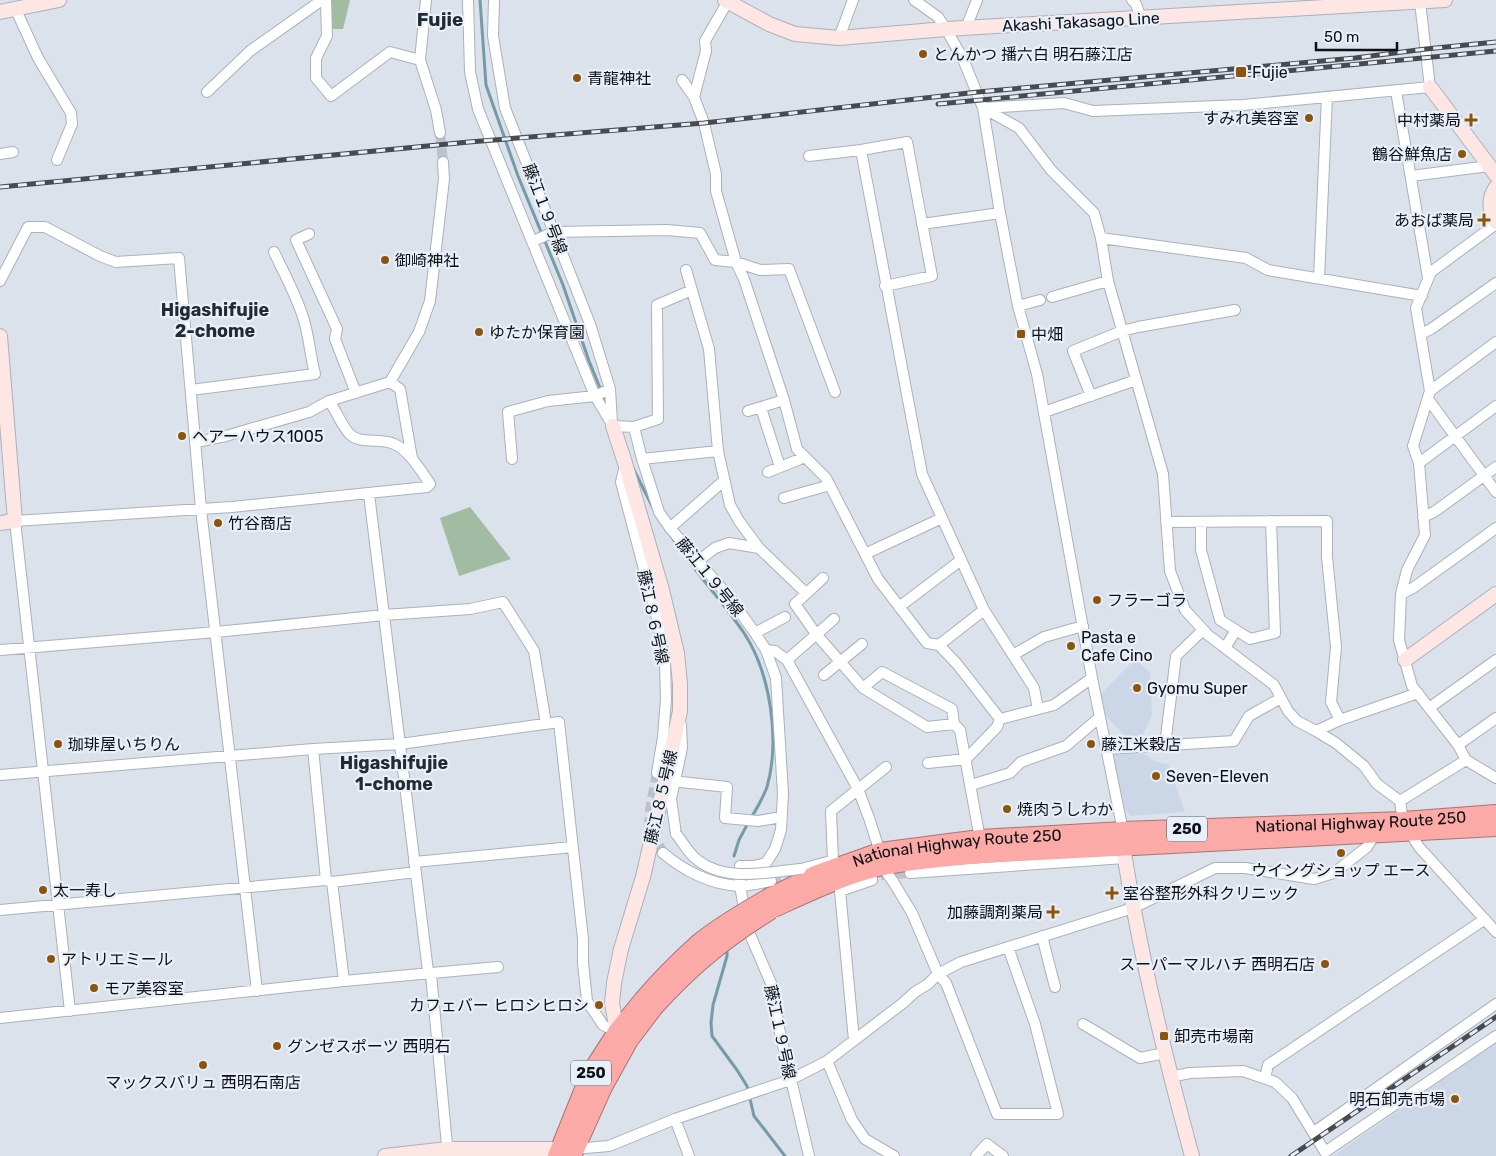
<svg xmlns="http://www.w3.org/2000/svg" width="1496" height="1156" viewBox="0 0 1496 1156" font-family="Rubik,'Noto Sans JP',sans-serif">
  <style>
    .built { fill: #cbd6e6 }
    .green { fill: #a2bca3 }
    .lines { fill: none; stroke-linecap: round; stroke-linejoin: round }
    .stream { stroke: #759ba6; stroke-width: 3 }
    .street-tunnel { stroke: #bcc2cb; stroke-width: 10; stroke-dasharray: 10 5; stroke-linecap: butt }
    .street-casing { stroke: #abb1ba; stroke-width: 12 }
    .secondary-casing { stroke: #abb1ba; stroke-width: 16 }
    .highway-casing { stroke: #a97473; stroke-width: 20 }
    .street { stroke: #fff; stroke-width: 10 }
    .secondary { stroke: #fee6e5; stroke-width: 14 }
    .highway { stroke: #fcaaa7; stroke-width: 18 }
    .rail-casing { stroke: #474a4f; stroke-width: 5 }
    .rail { stroke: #e8eff8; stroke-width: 3; stroke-dasharray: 9; stroke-linecap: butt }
    .street-bridge-casing { stroke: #abb1ba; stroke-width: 12; stroke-linecap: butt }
    .highway-bridge-casing { stroke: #a97473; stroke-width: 20; stroke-linecap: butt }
    .street-bridge { stroke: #fff; stroke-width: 10 }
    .highway-bridge { stroke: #fcaaa7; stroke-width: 18 }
    .poi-dot { fill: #8d550c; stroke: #e8eff8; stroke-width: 2 }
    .labels { text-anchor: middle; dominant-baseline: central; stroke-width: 4.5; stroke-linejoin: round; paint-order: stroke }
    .shield { fill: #e8eff8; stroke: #4f5358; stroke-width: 1 }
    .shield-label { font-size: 15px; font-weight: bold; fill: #0e1013 }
    .street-label { font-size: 16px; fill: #0e1013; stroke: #e8eff8 }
    .poi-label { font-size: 16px; fill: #0e1013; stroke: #e8eff8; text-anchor: start }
    .neighbourhood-label { font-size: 18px; font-weight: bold; fill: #242a31; stroke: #e8eff8 }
    .quarter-label { font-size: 19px; font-weight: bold; fill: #242a31; stroke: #e8eff8 }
  </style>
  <rect width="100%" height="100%" fill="#dbe2eb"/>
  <path class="built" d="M1135 659 1150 673 1152 715 1143 734 1131 742 1106 716 1101 694Z
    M1142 752 1156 762 1168 764 1185 812 1130 816 1124 807 1113 755Z
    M1496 1043V1156H1333Z"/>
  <path class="green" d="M330 0H350L343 29H330Z
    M470 507 511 559 459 576 440 518Z"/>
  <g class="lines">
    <path class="stream" d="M480 0 486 85 518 176 563 285 589 361 607 405
      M633 468 654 510
      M671 536C693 570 721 599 744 633 771 674 780 741 767 787 763 798 757 808 751 818
      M734 856 739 840 748 823
      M727 949V956L713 1005 711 1023 712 1036 737 1070 747 1086 754 1116 785 1156"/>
    <path class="street-tunnel" d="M440 133 443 162
      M657 773 649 815 650 828 663 853
      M881 875 910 873
      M771 881 796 880"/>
    <defs>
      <path id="street" d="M326 0 327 36 316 58V78L331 96 390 52 420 60
        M426 0 420 60 436 110 440 133
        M468 0 470 72 478 109 595 396 613 426
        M494 0 493 36 505 108 590 324 610 389 612 423
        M914 0 938 17 946 29 963 59 983 108 1000 213 1018 306 1037 374 1092 678 1123 831
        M1132 0 1136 4 1141 18
        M16 10 38 58 71 113 72 124 57 160
        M966 28 977 0
        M839 38 853 0
        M682 80 694 97 704 123 716 174V191L736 262 744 279 784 400 797 449 826 478 878 579 927 643 939 645 957 664 1000 719 1054 705 1092 678
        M1396 91 1428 278
        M207 92 250 51 322 0
        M694 97 706 51 705 41 728 1
        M983 108 1019 128 1051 170 1094 213 1101 238 1108 281 1163 474 1170 571 1185 610 1208 635 1274 685 1288 711 1297 721 1316 731 1340 720
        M984 108 1064 103 1093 111 1243 105 1430 87 1420 2
        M861 150 922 474 984 610 1034 688 1038 709
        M0 154 13 152
        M809 156 861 150 907 142 932 276 885 286
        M1411 176 1489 166
        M922 224 1000 213
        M1496 224 1431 272 1416 308 1430 391 1413 446 1419 463 1425 535 1407 570 1401 594 1399 640 1412 686 1458 745 1466 760 1496 778
        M309 234 296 240 337 329 335 339 356 393
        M1101 238 1246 258 1268 270 1422 296
        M533 241 554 232 667 230 700 233 715 260 736 262 760 270 789 269 835 392
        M686 270 709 349 718 451 730 505 739 521 759 548
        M1319 278 1327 97
        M0 281 28 227H45L100 256 116 262 179 258 201 509 257 991
        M1052 297 1108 281
        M1018 306 1040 300
        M1421 334 1431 329 1496 283
        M390 382 400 389 412 458
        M191 390 315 374C310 355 309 335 303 317 296 295 284 273 274 252
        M1430 391 1496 342
        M1091 396 1073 351 1122 331 1138 327 1235 310
        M1428 399 1496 492
        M761 408 780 467
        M748 411 784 400
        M1044 412 1136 380
        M613 426 634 427 642 459 659 512 670 528 730 598 755 633 766 650 776 678 783 794 781 830 775 849 766 863 754 866H740V886L748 930 774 990 778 1024 809 1156
        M634 427 658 419 657 305 692 290
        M196 442 226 436 309 412 329 401 390 382 419 332 430 301 444 179 443 162
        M512 459 508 412 548 401 595 396 610 389
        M642 459 718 451
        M1419 463 1496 406
        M625 466 621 482 659 626 665 664 666 699 663 737 657 773
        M768 472 805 457
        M369 494 428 971 431 974 448 1156
        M784 498 830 485
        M1423 517 1434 512 1496 467
        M1166 522 1327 521V557L1336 647 1331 702 1340 720 1418 693
        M1201 522V550L1220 620 1250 639 1275 633 1271 521
        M670 528 720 484 725 482
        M865 554 942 518
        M698 561 715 548 729 543 759 548 806 593
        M823 578 795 604 816 634 863 688 927 727 954 724 960 730 980 839
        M1401 594 1413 588 1496 528
        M899 607 961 560
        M755 633 785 617
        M939 645 984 610
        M1225 648 1236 630
        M0 650 216 632 384 615 470 609 503 602 534 651 546 724
        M766 650 775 651 787 660 858 789 869 818 880 852 882 866 894 883 912 913 938 974 946 983 997 1114H1058L1035 1024 1008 947
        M1013 655 1044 637 1083 626
        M787 660 834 619
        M824 675 862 644
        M863 688 882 672 952 709 954 724
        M1429 708 1496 660
        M1316 731 1336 743 1364 766 1377 784 1400 801
        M1165 745 1176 656 1203 630
        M1458 745 1496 718
        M313 749 326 880
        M1106 749 1234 741 1249 716 1281 698
        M1466 760 1400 801 1403 821 1419 847 1496 932
        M928 763 966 759 997 727 1000 719
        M0 775 313 749 400 744 559 722 583 939V963L587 1001 603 1025 617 1032
        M681 782 727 787 725 818 758 821 781 817
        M971 785 1010 773 1021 762 1066 746 1100 717
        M676 834 671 799 682 748 681 725
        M663 853C684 871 712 885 740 886 750 886 761 883 771 881
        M833 861 831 811 886 767
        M414 862 573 847
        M801 869 831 861
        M910 873 1125 858
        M332 882 344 981
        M0 910 326 880 332 882 416 872
        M1042 936 1055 987
        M70 1011 15 521 232 507 427 487 430 484C421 471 409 450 394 444 382 438 363 444 352 436 343 430 337 411 329 401
        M0 1018 344 981 498 967
        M1083 1024 1140 1058 1165 1053
        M854 1040 840 891 872 880 871 869
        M827 1061 852 1120 865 1139 894 1156
        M1170 1077 1190 1073 1243 1071 1275 1082 1292 1098 1325 1152 1496 1036
        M1265 1078 1268 1065 1485 919
        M675 1119 689 1156
        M1314 1132 1496 1004
        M574 1149 609 1146 675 1119 790 1080 827 1061 903 1003 915 992 928 984 938 974 961 962 1133 908 1215 868H1245L1314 879 1334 873 1367 847 1375 834
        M976 1156 987 1144 1003 1156"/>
      <path id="secondary" d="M725 0 769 24 795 34 839 38 946 29 1445 0
        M0 12 59 0
        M1430 87 1496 175
        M1496 187C1488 199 1489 210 1496 222
        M0 336 15 521 0 523
        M613 426 625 463 662 590 677 653 680 684V711L669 763 643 877 621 949 614 983 612 1003 617 1032 622 1036
        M1405 660 1496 594
        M1123 837V846C1139 951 1164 1054 1192 1156
        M385 1156 448 1149H568"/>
      <g id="highway">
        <path id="s1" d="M770 897 815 875 880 852 980 839 1123 831 1403 821 1496 814"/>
        <path d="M776 907C809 892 846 874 883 866 915 859 949 857 982 854L1496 827"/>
        <path d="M557 1156 590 1074 617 1032 643 1000"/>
        <path d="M572 1156 603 1087 629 1040 654 1007"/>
      </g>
    </defs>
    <use href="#street" class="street-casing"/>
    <use href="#secondary" class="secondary-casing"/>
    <use href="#highway" class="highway-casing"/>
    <use href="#street" class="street"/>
    <use href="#secondary" class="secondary"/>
    <use href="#highway" class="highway"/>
    <defs>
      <path id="rail" d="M938 104 1496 51
        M0 187 469 142 704 123 978 92 1355 58 1426 49 1496 42
        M1291 1156 1496 1017"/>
    </defs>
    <use href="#rail" class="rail-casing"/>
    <use href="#rail" class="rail"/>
    <defs>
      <path id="street-bridge" d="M676 834C682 841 688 852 695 858 723 883 767 872 801 869"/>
      <path id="highway-bridge" d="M643 1000C660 980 679 961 699 943 721 925 746 911 770 897
        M654 1007C691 966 724 939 771 910"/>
    </defs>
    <use href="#street-bridge" class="street-bridge-casing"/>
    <use href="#highway-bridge" class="highway-bridge-casing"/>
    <use href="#street-bridge" class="street-bridge"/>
    <use href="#highway-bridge" class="highway-bridge"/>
  </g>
  <g class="poi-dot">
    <circle cx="923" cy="54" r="5"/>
    <rect x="1235" y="66" width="12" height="12" rx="2.5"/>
    <circle cx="577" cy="78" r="5"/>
    <circle cx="1309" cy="118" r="5"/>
    <path d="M1468.5 112.5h5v5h5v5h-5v5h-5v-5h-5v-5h5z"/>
    <circle cx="1462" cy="154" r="5"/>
    <path d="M1481.5 212.5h5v5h5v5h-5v5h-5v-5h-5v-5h5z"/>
    <circle cx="385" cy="260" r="5"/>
    <circle cx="479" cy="332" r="5"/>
    <rect x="1016" y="329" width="10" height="10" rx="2.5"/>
    <circle cx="182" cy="436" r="5"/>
    <circle cx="218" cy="523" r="5"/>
    <circle cx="1097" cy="600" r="5"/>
    <circle cx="1071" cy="646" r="5"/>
    <circle cx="1137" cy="688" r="5"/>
    <circle cx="58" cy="744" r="5"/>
    <circle cx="1091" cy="744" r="5"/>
    <circle cx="1156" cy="776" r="5"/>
    <circle cx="1007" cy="809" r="5"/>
    <circle cx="1341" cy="853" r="5"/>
    <circle cx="43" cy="890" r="5"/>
    <path d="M1109.5 885.5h5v5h5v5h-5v5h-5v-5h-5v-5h5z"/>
    <path d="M1050.5 904.5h5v5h5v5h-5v5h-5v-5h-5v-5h5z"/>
    <circle cx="51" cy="959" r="5"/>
    <circle cx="1325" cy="964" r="5"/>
    <circle cx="94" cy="988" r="5"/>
    <circle cx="599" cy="1005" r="5"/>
    <rect x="1159" y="1031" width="10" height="10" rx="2.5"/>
    <circle cx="277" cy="1046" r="5"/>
    <circle cx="203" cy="1065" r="5"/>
    <circle cx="1455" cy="1099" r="5"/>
  </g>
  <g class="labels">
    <g class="shield">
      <rect x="1167" y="816.5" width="40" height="25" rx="4"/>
      <rect x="571" y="1060.5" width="40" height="25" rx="4"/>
    </g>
    <g class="shield-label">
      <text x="1187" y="829">250</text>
      <text x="591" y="1073">250</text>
    </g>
    <g class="street-label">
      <text transform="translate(1081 22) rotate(-3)">Akashi Takasago Line</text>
      <text transform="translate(545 209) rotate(69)">藤江１９号線</text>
      <text transform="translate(710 577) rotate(51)">藤江１９号線</text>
      <text transform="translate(653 617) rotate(78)">藤江８６号線</text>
      <text transform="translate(661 797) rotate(-77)">藤江８５号線</text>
      <text stroke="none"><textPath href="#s1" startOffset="601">National Highway Route 250</textPath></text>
      <text stroke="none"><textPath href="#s1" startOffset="196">National Highway Route 250</textPath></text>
      <text transform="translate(780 1032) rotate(78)">藤江１９号線</text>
    </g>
    <g class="poi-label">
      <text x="933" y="54">とんかつ 播六白 明石藤江店</text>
      <text x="1252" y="72">Fujie</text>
      <text x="587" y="78">青龍神社</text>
      <text x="1299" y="118" text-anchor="end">すみれ美容室</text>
      <text x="1461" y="120" text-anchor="end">中村薬局</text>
      <text x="1452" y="154" text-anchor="end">鶴谷鮮魚店</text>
      <text x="1474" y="220" text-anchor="end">あおば薬局</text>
      <text x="395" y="260">御崎神社</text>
      <text x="489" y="332">ゆたか保育園</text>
      <text x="1031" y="334">中畑</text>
      <text x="192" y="436">ヘアーハウス1005</text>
      <text x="228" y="523">竹谷商店</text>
      <text x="1107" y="600">フラーゴラ</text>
      <text x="1081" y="637">Pasta e<tspan x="1081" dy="18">Cafe Cino</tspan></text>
      <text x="1147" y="688">Gyomu Super</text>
      <text x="68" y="744">珈琲屋いちりん</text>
      <text x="1101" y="744">藤江米穀店</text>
      <text x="1166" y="776">Seven-Eleven</text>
      <text x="1017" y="809">焼肉うしわか</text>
      <text x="1341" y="870" text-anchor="middle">ウイングショップ エース</text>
      <text x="53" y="890">太一寿し</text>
      <text x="1123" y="893">室谷整形外科クリニック</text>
      <text x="1043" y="912" text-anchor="end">加藤調剤薬局</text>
      <text x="61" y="959">アトリエミール</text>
      <text x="1315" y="964" text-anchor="end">スーパーマルハチ 西明石店</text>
      <text x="104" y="988">モア美容室</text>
      <text x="589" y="1005" text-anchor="end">カフェバー ヒロシヒロシ</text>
      <text x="1174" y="1036">卸売市場南</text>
      <text x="287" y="1046">グンゼスポーツ 西明石</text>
      <text x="203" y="1082" text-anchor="middle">マックスバリュ 西明石南店</text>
      <text x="1445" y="1099" text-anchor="end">明石卸売市場</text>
    </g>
    <g class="neighbourhood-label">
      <text x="215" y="310">Higashifujie<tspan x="215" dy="21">2-chome</tspan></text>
      <text x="394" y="763">Higashifujie<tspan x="394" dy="21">1-chome</tspan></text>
    </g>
    <g class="quarter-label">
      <text x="440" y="19">Fujie</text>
    </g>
  </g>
  <path d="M1316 42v8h81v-8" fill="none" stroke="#0e1013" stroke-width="2.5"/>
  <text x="1324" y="42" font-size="15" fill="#0e1013" stroke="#e8eff8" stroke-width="4" paint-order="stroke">50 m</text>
</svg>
